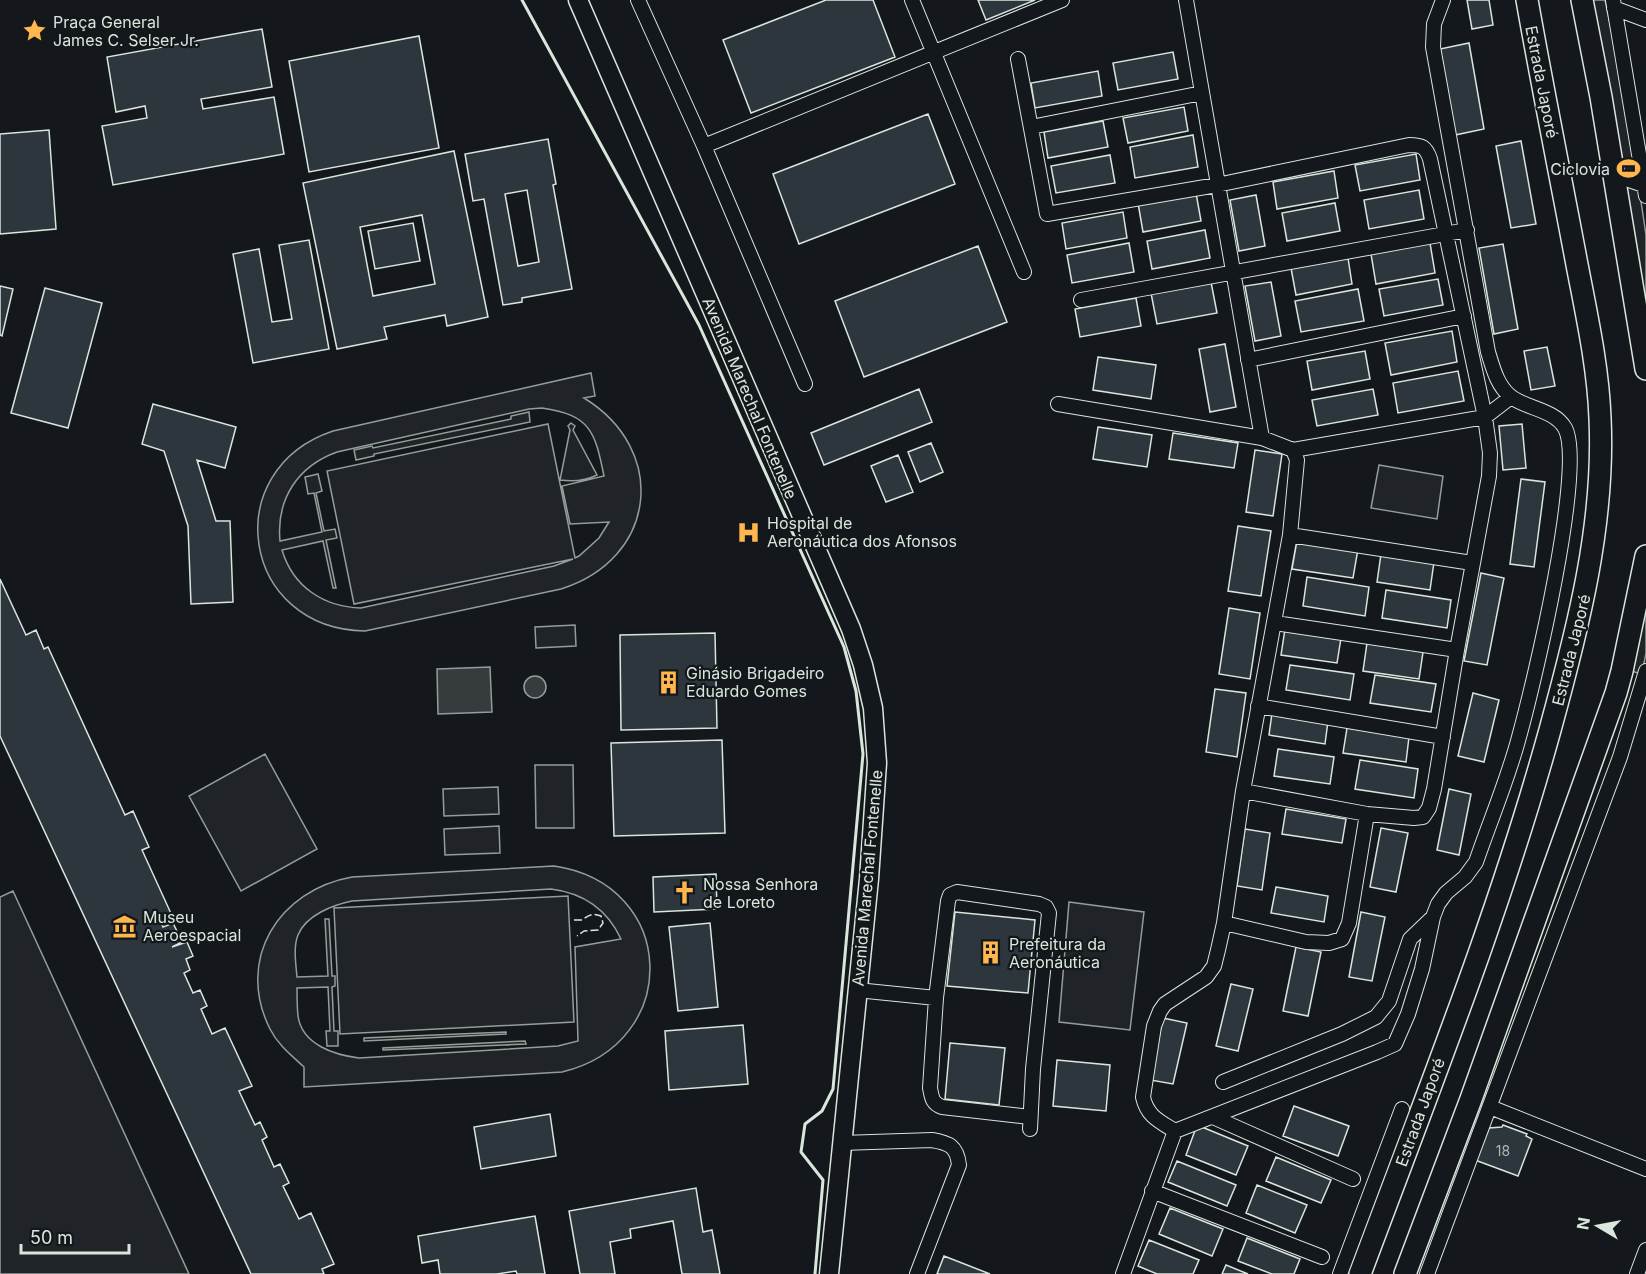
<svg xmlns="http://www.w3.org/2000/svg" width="1646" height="1274" viewBox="0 0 1646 1274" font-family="Inter,sans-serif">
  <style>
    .green { fill: #202428; stroke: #939e99; stroke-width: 1.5; fill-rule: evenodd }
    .water { fill: #363b3e; stroke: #939e99; stroke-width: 1.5 }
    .building { fill: #2c363c; stroke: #d8e6dc; stroke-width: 1.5; fill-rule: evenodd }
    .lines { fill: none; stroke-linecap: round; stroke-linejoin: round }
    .minor-casing { stroke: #d8e6dc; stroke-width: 16 }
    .secondary-casing { stroke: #d8e6dc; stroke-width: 21 }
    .primary-casing { stroke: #d8e6dc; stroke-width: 24 }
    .minor { stroke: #14181c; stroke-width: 14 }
    .secondary { stroke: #14181c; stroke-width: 18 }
    .primary { stroke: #14181c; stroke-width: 21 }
    .fence { stroke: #d8e6dc; stroke-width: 1.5; stroke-dasharray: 8 3; stroke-linecap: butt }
    .wall { stroke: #d8e6dc; stroke-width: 3 }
    .labels { text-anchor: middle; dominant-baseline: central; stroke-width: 4.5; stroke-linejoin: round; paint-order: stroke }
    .number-label { font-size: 14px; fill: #adbab4 }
    .poi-label { font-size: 16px; fill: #d8e6dc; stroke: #14181c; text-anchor: start }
    .street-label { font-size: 16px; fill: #d8e6dc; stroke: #14181c }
  </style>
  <rect width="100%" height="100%" fill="#14181c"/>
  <path class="green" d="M1591 0H1605L1626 101 1646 235V339Z
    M591 373 595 396 584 398C669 450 657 559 561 589L365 631C241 629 217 470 333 431ZM542 408C591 415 595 432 604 476L562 486 570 524 609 522 599 538 579 556 575 558 548 424 327 471 354 604 573 559 554 566 361 608C324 607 293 587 282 550L323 541 333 588H336L326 540 337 538 335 529 324 531 316 493 322 491 318 474 305 477 308 494 314 493 322 532 280 541C276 499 298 466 337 452L529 409Z
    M529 412 530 422 374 454V456L356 460 354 450 372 446 373 448 511 419V416Z
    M571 423 575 426 573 430 597 475C585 481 574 482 560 480L570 430 568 426Z
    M1379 465 1443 476 1437 519 1371 508Z
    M1646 590V653L1642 674 1631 671Z
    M575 625 576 646 536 648 535 627Z
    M265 754 317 849 241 891 189 796Z
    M535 765H573L574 828H536Z
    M498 787 499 814 444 816 443 789Z
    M499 826 500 853 445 855 444 829Z
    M554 866C678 884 683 1043 562 1072L304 1087V1067C291 1055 278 1045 270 1029 235 959 279 890 352 877ZM551 889C583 893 607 909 621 939L575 947 578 1041 558 1046 359 1058C335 1055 302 1045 298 1016 297 1007 297 997 297 988L328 987 330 1031H326L327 1046H338V1031H334L332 987 335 986V976H332L329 919H325L328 976 297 977C296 965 293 947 298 935 306 915 333 905 352 901Z
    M13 891 189 1274H0V897Z
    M568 896 574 1022 340 1034 334 908Z
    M1069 902 1144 912 1130 1030 1059 1022Z
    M506 1032V1034L364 1041V1038Z
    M525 1041 526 1044 383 1050V1048Z"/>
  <path class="water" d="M490 667 492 712 438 714 437 669Z
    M524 687a11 11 0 1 1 22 0a11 11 0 1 1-22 0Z"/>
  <path class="building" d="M826 0H873L895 57 751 113 723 40Z
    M978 0H1035L986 20Z
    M1467 0H1489L1493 25 1472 29Z
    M262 29 272 87 201 99 203 109 274 97 284 154 113 185 102 126 147 118 145 106 116 112 107 57Z
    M419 36 439 148 309 172 289 61Z
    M1469 43 1484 129 1455 135 1440 49Z
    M1173 52 1178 79 1118 90 1113 63Z
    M1098 71 1102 96 1035 108 1031 83Z
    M1184 107 1188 131 1128 143 1123 118Z
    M928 114 955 184 799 244 773 174Z
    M1103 121 1108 147 1048 158 1044 132Z
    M49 130 56 229 0 234V134Z
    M1193 135 1198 167 1135 178 1130 147Z
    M548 139 556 184 553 185 572 289 522 298V302L503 305 484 199 473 201 465 154ZM527 190 539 262 518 266 505 194Z
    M1521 141 1536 224 1511 228 1496 146Z
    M454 151 488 317 447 326 445 315 384 327 387 339 337 349 303 183ZM422 215 435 284 373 296 360 227Z
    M1416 154 1420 180 1360 191 1355 165Z
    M1110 155 1115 183 1056 193 1051 166Z
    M1334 171 1338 198 1277 209 1273 182Z
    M1419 190 1424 219 1369 229 1364 200Z
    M1196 193 1201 221 1143 232 1138 203Z
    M1256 195 1265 246 1239 251 1230 200Z
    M1335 203 1340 231 1287 241 1282 213Z
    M1123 212 1127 238 1066 249 1062 223Z
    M413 223 420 261 375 269 368 231Z
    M1205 230 1210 258 1152 269 1147 241Z
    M309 240 329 349 253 363 233 254 259 249 272 322 292 319 279 245Z
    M1129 243 1134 272 1072 283 1067 255Z
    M1430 243 1435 273 1376 284 1371 254Z
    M1503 244 1518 329 1494 334 1479 248Z
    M978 246 1007 322 864 377 835 301Z
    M1348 258 1352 284 1296 295 1291 268Z
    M1438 279 1443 305 1384 316 1379 289Z
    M1211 282 1217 313 1157 324 1151 293Z
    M1271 282 1281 336 1255 341 1245 286Z
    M0 286 13 289 2 336 0 335Z
    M45 288 102 303 68 428 11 413Z
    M1358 289 1364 321 1301 332 1295 301Z
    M1136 298 1141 326 1080 337 1075 309Z
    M1452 331 1457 362 1391 375 1385 343Z
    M1225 344 1236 407 1210 412 1199 349Z
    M1547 347 1555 386 1531 390 1524 351Z
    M1365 351 1370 379 1312 390 1307 361Z
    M1098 357 1156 365 1151 399 1093 390Z
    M1458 371 1464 401 1398 413 1393 383Z
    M919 389 932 422 824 465 811 433Z
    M1373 389 1378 415 1317 426 1312 400Z
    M153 404 236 427 225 468 197 460 216 521H230L233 602 191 604 188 526 164 451 142 444Z
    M1522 424 1526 468 1503 470 1499 426Z
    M1098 427 1152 435 1147 467 1093 459Z
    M1173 433 1238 443 1234 468 1169 459Z
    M931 443 943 472 920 482 908 452Z
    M1255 450 1282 454 1273 516 1246 512Z
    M898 455 913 492 886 502 871 466Z
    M1521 479 1545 482 1534 567 1510 564Z
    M1238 526 1271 531 1261 596 1228 591Z
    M1297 540 1358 549 1353 578 1292 569Z
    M1381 554 1434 562 1430 590 1377 582Z
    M1481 573 1504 578 1487 665 1464 661Z
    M1307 577 1369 587 1365 616 1303 606Z
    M0 579 26 635 36 630 44 649 48 647 125 815 133 811 149 847 142 850 174 920 162 925 163 927 173 923 182 942 172 947 187 942 193 956 186 959 190 970 184 973 193 993 200 990 207 1006 201 1009 212 1034 225 1028 252 1086 239 1091 255 1125 260 1122 267 1137 262 1140 274 1167 280 1164 289 1183 283 1186 299 1219 311 1213 334 1264 322 1269 324 1274H251L0 736Z
    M1386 590 1451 600 1447 628 1382 618Z
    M1229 608 1260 613 1250 679 1219 674Z
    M1285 629 1341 638 1337 663 1281 655Z
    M715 633 717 728 621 730 620 635Z
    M1367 643 1423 652 1419 679 1363 671Z
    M1290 665 1354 674 1350 700 1286 690Z
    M1375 675 1436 684 1431 712 1370 703Z
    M1215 689 1246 693 1237 757 1206 752Z
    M1473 693 1499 700 1484 762 1458 756Z
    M1272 713 1328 721 1325 744 1269 735Z
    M1347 728 1409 737 1406 762 1343 753Z
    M722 740 725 833 614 836 611 743Z
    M1278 749 1334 757 1330 784 1274 776Z
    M1360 760 1418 769 1414 798 1355 789Z
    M1449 789 1471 794 1459 855 1437 850Z
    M1286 809 1346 819 1342 843 1282 834Z
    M1381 828 1408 833 1396 892 1370 887Z
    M1245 829 1270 833 1262 890 1237 886Z
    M716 874 717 909 654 912 653 877Z
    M1276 887 1328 896 1324 922 1271 913Z
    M955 912 1035 920 1028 993 947 986Z
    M1361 912 1385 917 1372 981 1349 977Z
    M710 923 718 1007 678 1011 669 927Z
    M1296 947 1321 952 1308 1016 1283 1011Z
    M1231 984 1253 989 1238 1051 1216 1046Z
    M1163 1018 1187 1023 1173 1084 1150 1080Z
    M743 1025 748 1084 669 1090 665 1031Z
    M950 1043 1005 1048 999 1105 945 1099Z
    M1057 1060 1110 1065 1106 1111 1053 1106Z
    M1294 1106 1349 1126 1338 1156 1283 1136Z
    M550 1114 556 1156 481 1169 474 1127Z
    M1197 1125 1248 1146 1236 1175 1186 1155Z
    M1503 1125 1527 1134 1526 1136 1532 1139 1518 1176 1475 1160 1485 1133H1487L1489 1128 1502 1127Z
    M1276 1157 1331 1180 1321 1203 1266 1181Z
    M1177 1161 1236 1185 1227 1206 1168 1182Z
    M1257 1185 1307 1205 1295 1233 1246 1213Z
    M696 1188 703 1232 712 1230 720 1274H682L673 1221 630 1229 631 1238 610 1242 615 1274H580L569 1211Z
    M1170 1208 1223 1229 1212 1256 1159 1234Z
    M535 1216 545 1274H517L516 1271 497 1274H440L438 1260 422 1263 418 1236Z
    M1247 1238 1300 1259 1294 1274H1272L1238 1261Z
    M1149 1240 1199 1260 1193 1274H1157L1138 1266Z
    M944 1256 990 1274H937Z
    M1226 1265 1248 1274H1222Z"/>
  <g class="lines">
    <defs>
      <path id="minor" d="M638 0 704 146 805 384
        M912 0 1024 272
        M1186 0 1262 438
        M1613 0 1646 196
        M1614 8 1646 20
        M1018 59 1047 214 1217 185 1409 145C1422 145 1426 147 1430 159L1485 417 1490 453 1489 476 1457 650 1434 789 1429 808 1423 817 1414 818 1367 814 1243 791
        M1031 127 1202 93
        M704 146 1062 0
        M1614 175 1646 186
        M1081 300 1467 230
        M1248 360 1464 316
        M1058 404 1262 438 1293 450 1297 460 1290 535 1243 791 1224 923 1218 950 1214 966 1206 977 1165 1004 1160 1011 1154 1026 1143 1097C1147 1116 1159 1121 1175 1131
        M1293 450 1485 417 1511 397
        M1290 535 1472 563
        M1275 623 1457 650
        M1258 706 1443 737
        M1224 923 1306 942 1329 943 1342 939 1349 923 1367 814
        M857 990 936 998
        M1223 1082 1342 1034 1376 1017 1389 1001 1410 939 1433 917
        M1490 1107 1646 1169
        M1030 1117 942 1107C932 1103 932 1098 930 1088L936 998 948 901 950 895 957 892 1039 904 1046 907 1049 913 1033 1069 1030 1129
        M1213 1117 1353 1179
        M842 1143 932 1140C949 1143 957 1146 959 1165L917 1274
        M1152 1191 1322 1257
        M1123 1274 1175 1131 1377 1052 1395 1044 1408 1014 1422 969 1433 917 1438 904 1446 893 1465 877 1476 862C1490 821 1508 779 1519 737 1533 687 1586 466 1565 428 1554 409 1526 409 1510 396 1497 385 1493 368 1488 352L1433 47 1434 24 1443 0
        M1340 1274 1402 1109
        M1427 1274 1620 757 1646 671
        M1637 1274 1646 1250"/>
      <path id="secondary" d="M578 0 851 629 863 665 873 708 877 763 869 879 829 1274"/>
      <path id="primary" d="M1582 0 1601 97 1646 369
        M1360 1274C1427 1094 1499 915 1550 730 1578 628 1605 524 1600 418 1598 363 1585 308 1575 254 1559 169 1542 85 1527 0
        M1405 1274 1471 1099 1616 693 1622 671 1646 556"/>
    </defs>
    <use href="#minor" class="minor-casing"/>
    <use href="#secondary" class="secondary-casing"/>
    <use href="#primary" class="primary-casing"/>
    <use href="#minor" class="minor"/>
    <use href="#secondary" class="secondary"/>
    <use href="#primary" class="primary"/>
    <path class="fence" d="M574 920H582C589 915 592 913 601 916L603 923 598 930 584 931 577 936"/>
    <path class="wall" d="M522 0 699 325 844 647 856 691 863 754 833 1089 822 1111 805 1124 801 1152 823 1180 815 1274"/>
  </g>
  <defs>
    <symbol id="sight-bare" viewBox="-9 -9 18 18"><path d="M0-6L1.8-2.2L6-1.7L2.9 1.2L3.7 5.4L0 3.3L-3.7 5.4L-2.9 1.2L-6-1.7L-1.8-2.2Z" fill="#ffb74d" stroke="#14181c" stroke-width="2.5" paint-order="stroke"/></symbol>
    <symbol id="stadium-bare" viewBox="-9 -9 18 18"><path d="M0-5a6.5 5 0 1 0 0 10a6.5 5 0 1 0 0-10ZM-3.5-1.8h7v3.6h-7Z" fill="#ffb74d" stroke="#14181c" stroke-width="2.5" paint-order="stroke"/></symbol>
    <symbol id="hospital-bare" viewBox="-9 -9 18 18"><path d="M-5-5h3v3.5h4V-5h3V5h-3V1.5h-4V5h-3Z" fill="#ffb74d" stroke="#14181c" stroke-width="2.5" paint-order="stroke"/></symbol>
    <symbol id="building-bare" viewBox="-9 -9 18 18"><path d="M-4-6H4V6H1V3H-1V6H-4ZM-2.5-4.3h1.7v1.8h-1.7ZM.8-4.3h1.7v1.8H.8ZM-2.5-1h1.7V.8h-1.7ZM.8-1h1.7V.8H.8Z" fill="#ffb74d" stroke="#14181c" stroke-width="2.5" paint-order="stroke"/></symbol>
    <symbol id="church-bare" viewBox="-9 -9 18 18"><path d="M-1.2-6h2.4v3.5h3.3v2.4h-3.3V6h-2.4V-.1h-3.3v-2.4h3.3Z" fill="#ffb74d" stroke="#14181c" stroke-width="2.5" paint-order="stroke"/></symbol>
    <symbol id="museum-bare" viewBox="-9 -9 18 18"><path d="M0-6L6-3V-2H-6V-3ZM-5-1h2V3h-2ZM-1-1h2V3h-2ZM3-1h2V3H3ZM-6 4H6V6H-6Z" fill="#ffb74d" stroke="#14181c" stroke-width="2.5" paint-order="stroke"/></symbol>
  </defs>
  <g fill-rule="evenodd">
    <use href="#sight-bare" x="18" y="14" width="33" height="33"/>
    <use href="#stadium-bare" x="1612" y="152" width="33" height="33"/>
    <use href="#hospital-bare" x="732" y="516" width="33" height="33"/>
    <use href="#building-bare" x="652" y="666" width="33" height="33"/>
    <use href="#church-bare" x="668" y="876" width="33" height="33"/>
    <use href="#museum-bare" x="108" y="910" width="33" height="33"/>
    <use href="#building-bare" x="974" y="936" width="33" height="33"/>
  </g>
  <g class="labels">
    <g class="number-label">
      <text x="1503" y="1150">18</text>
    </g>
    <g class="poi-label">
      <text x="53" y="22">Praça General<tspan x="53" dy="18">James C. Selser Jr.</tspan></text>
      <text x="1610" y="169" text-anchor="end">Ciclovia</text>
      <text x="767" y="523">Hospital de<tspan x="767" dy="18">Aeronáutica dos Afonsos</tspan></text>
      <text x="686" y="673">Ginásio Brigadeiro<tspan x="686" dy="18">Eduardo Gomes</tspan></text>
      <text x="703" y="884">Nossa Senhora<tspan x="703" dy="18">de Loreto</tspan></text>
      <text x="143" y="917">Museu<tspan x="143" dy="18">Aeroespacial</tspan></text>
      <text x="1009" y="944">Prefeitura da<tspan x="1009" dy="18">Aeronáutica</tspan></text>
    </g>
    <g class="street-label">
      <text transform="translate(1542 82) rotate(79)">Estrada Japoré</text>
      <text transform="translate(750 398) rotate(67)">Avenida Marechal Fontenelle</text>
      <text transform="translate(1571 650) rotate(-76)">Estrada Japoré</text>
      <text transform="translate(867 878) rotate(-85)">Avenida Marechal Fontenelle</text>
      <text transform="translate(1420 1112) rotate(-70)">Estrada Japoré</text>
    </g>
  </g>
  <g transform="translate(1598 1226) rotate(280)" stroke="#14181c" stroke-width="4.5" paint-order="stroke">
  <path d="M0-4.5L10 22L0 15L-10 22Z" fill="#d8e6dc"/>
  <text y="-9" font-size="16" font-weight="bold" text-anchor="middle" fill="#d8e6dc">N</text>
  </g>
  <path d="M21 1244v9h108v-9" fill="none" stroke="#d8e6dc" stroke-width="3"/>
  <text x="30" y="1244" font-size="18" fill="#d8e6dc" stroke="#14181c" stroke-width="4.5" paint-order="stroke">50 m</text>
</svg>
